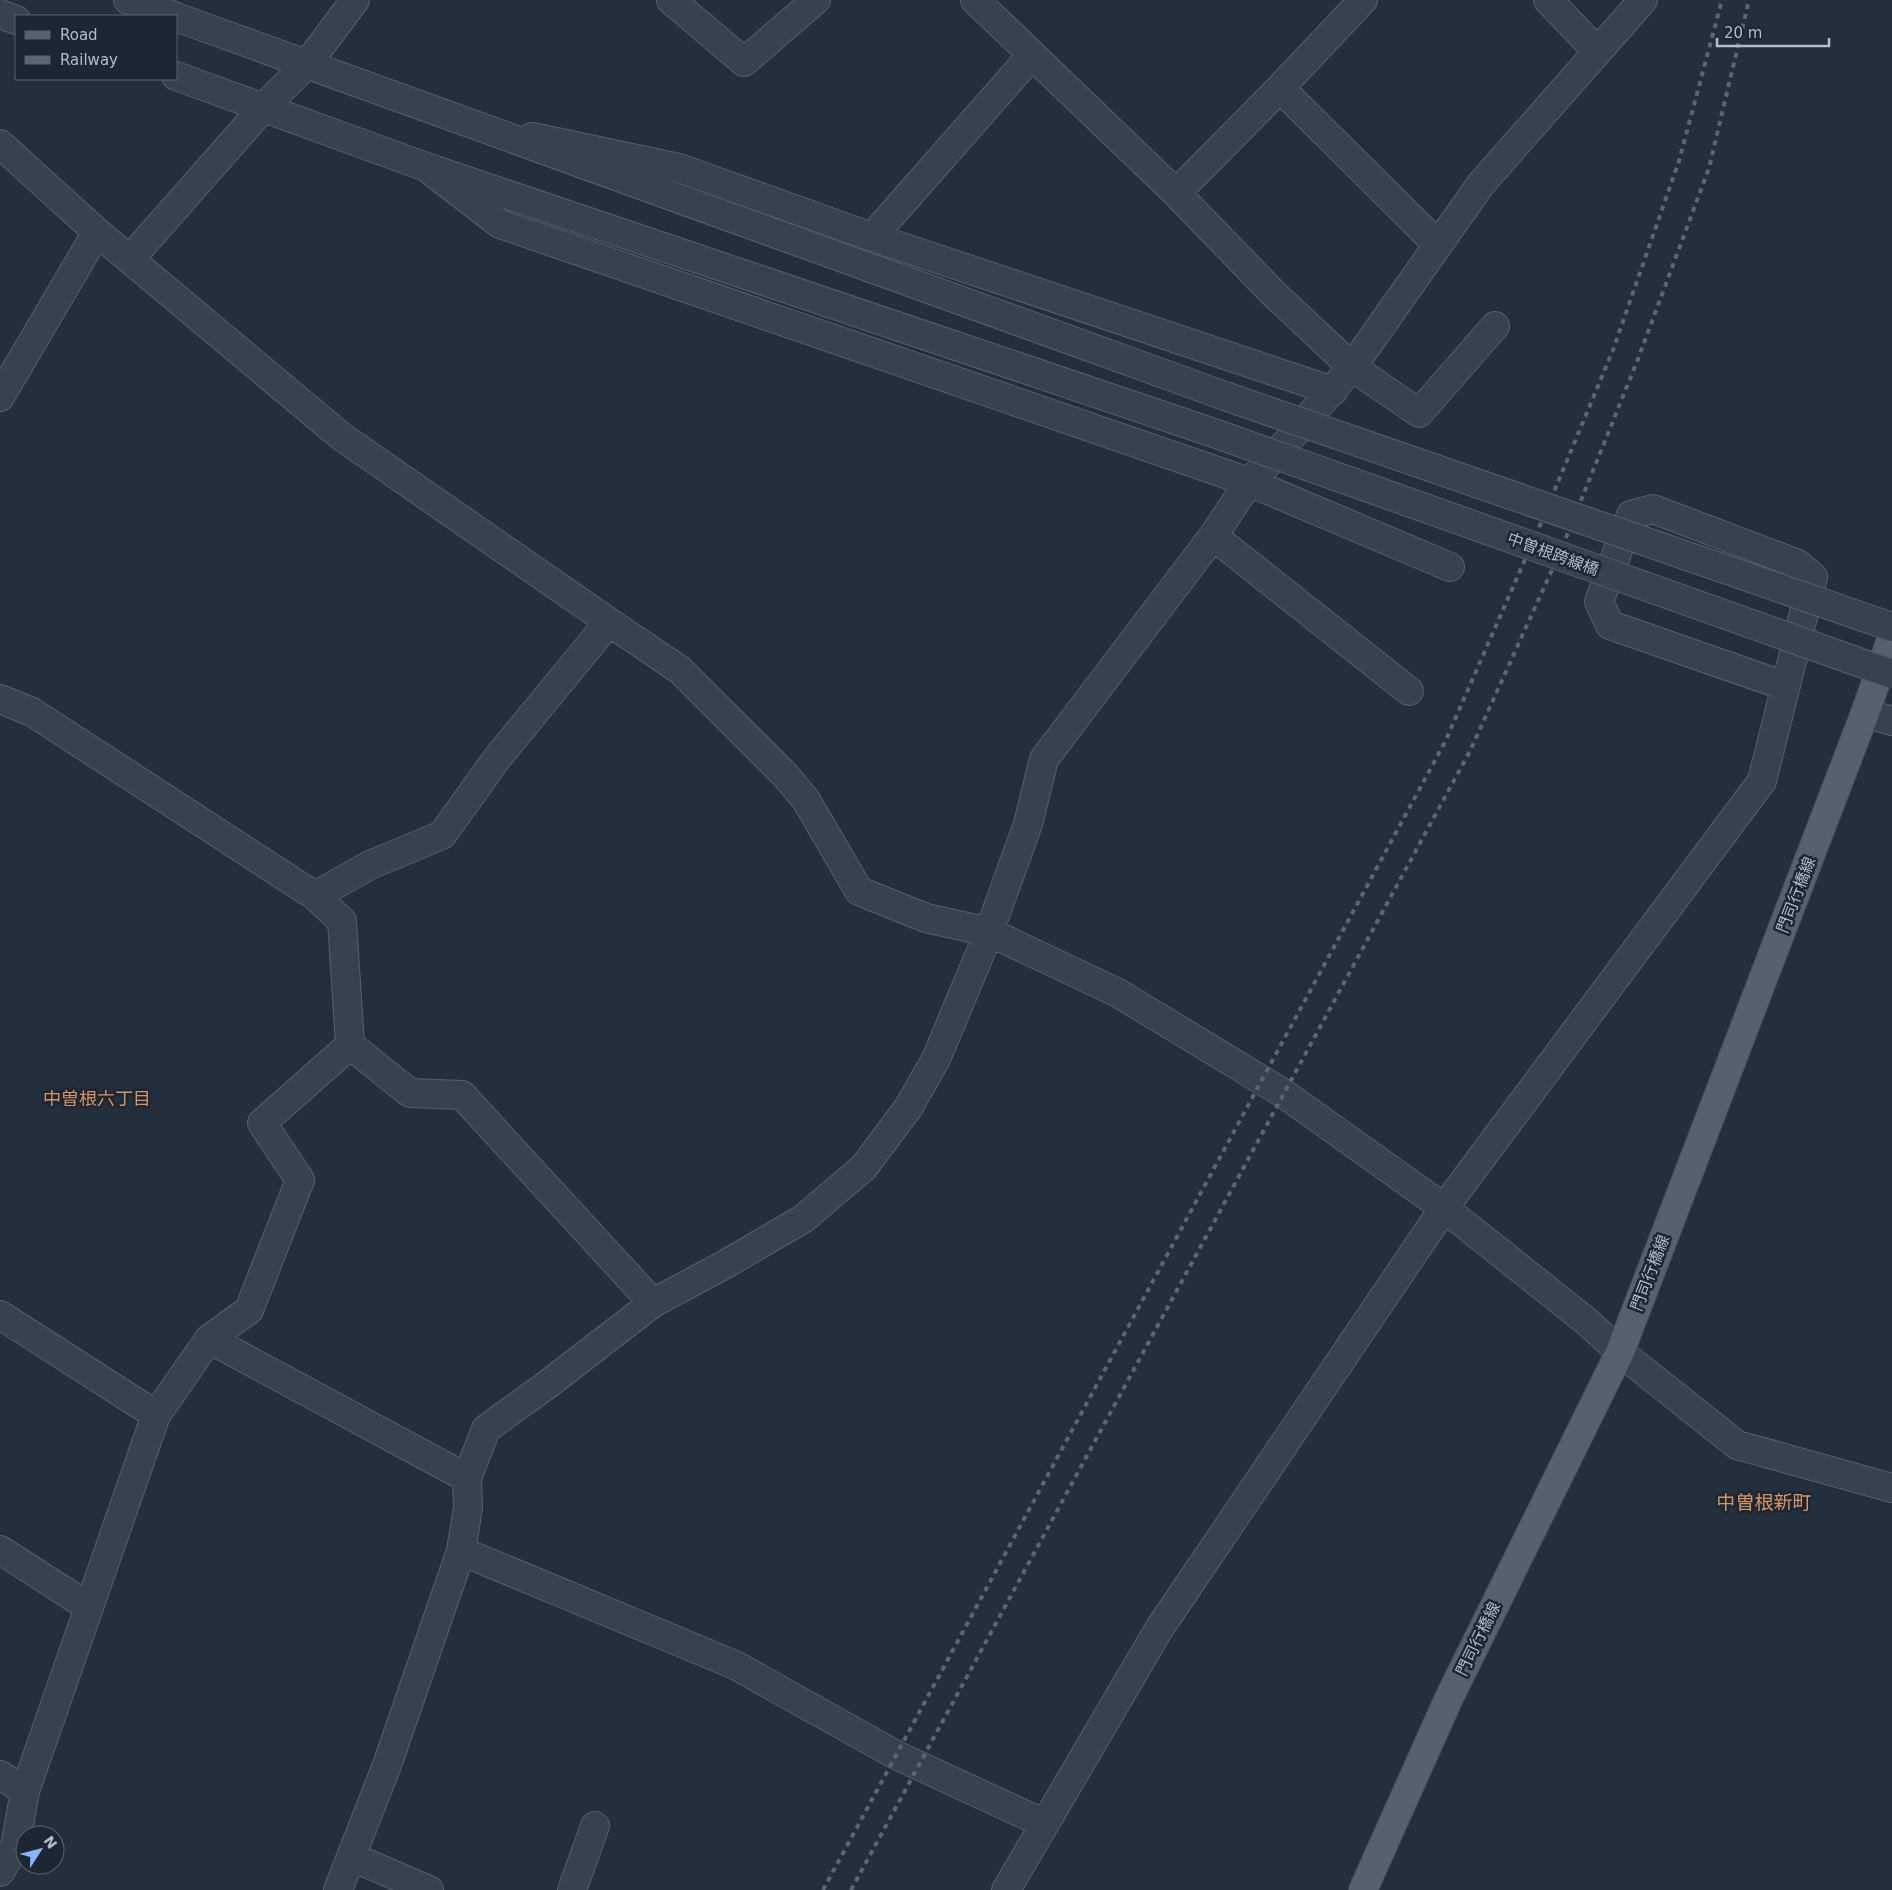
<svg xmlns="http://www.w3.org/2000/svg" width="1892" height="1890" viewBox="0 0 1892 1890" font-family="'DejaVu Sans','Noto Sans JP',sans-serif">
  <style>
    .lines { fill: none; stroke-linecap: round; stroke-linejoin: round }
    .minor-casing { stroke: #565f6c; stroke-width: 30 }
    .tertiary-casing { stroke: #565f6c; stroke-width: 30 }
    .primary-casing { stroke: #414a57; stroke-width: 30 }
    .minor { stroke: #38414e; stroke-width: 28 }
    .tertiary { stroke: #38414e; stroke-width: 28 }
    .primary { stroke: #56606e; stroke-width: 28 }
    .rail { stroke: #5a6575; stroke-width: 4; stroke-dasharray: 5 5; stroke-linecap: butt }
    .tertiary-bridge-casing { stroke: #565f6c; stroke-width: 30; stroke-linecap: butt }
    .tertiary-bridge { stroke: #38414e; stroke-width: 28 }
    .labels { text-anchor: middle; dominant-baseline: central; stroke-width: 5; stroke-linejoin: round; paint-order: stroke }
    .street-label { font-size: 16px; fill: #b4bcc9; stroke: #1d2633 }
    .neighbourhood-label { font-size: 18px; fill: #d59563; stroke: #1d2633 }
    .quarter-label { font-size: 19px; fill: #d59563; stroke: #1d2633 }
  </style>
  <rect width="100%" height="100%" fill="#242f3e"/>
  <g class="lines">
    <defs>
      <path id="minor" d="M671 0 744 62 816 0
        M975 0 1176 193 1275 295 1352 367 1272 459 1249 482 1213 536 1044 759 1028 824 989 932 936 1059 908 1108 864 1167 803 1219 724 1265 653 1303 548 1384 486 1429 467 1478 468 1508 461 1551 735 1665 896 1755 1045 1824
        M1548 0 1597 51
        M1280 88 1438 245
        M532 137 679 168 872 237 1333 391
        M0 144 97 232 342 437 609 622 680 670 786 776 806 800 859 891 926 918 989 932 1118 993 1283 1093 1444 1208 1586 1321 1620 1352 1737 1445 1892 1488
        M431 171 500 224 1249 482 1450 567
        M1176 193 1280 88 1363 0
        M872 237 1032 55
        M130 259 264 107 308 63 355 0
        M1495 326 1419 413 1352 367 1481 184 1643 0
        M0 397 97 232
        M1213 536 1409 691
        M0 699 32 712 315 896 370 865 442 835 498 757 609 622
        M1865 713 1892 721
        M315 896 342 921 350 1045 410 1093 462 1095 653 1303
        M0 1315 156 1415
        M209 1339 249 1310 300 1180 262 1123 350 1045
        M0 1550 89 1607
        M0 1775 25 1791
        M352 1857 429 1890
        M0 1872 15 1847 25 1791 156 1415 209 1339 467 1478
        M338 1890 387 1765 461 1551
        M572 1890 595 1826
        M1006 1890 1159 1629 1444 1208 1762 781 1813 577 1798 564 1653 509 1631 515 1599 602 1610 625 1785 686"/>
      <path id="tertiary" d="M128 0 174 16
        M0 14 16 20
        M176 17 1225 396
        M176 76 426 167 1214 433"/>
      <path id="primary" d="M1363 1890 1449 1698 1620 1352 1865 713 1892 637"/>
    </defs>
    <use href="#minor" class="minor-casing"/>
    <use href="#tertiary" class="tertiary-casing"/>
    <use href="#primary" class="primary-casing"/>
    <use href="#minor" class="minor"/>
    <use href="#tertiary" class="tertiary"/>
    <use href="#primary" class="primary"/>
    <path class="rail" d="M823 1890 1445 742 1538 530 1613 350 1679 161 1722 0
      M851 1890 1470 751 1561 550 1638 359 1709 168 1749 0"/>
    <defs>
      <path id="tertiary-bridge" d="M1225 396 1892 627
        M1214 433 1892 674"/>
    </defs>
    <use href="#tertiary-bridge" class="tertiary-bridge-casing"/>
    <use href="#tertiary-bridge" class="tertiary-bridge"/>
  </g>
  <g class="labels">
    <g class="street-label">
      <text transform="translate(1553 554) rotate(20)">中曽根跨線橋</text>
      <text transform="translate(1796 895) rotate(-69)">門司行橋線</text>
      <text transform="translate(1650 1273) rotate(-69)">門司行橋線</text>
      <text transform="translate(1478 1639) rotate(-64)">門司行橋線</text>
    </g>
    <g class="neighbourhood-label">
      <text x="97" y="1098">中曽根六丁目</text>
    </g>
    <g class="quarter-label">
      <text x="1764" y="1502">中曽根新町</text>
    </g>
  </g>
  <rect x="15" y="15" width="162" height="65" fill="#1d2633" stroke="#59626f"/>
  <rect x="25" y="31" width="25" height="8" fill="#56606e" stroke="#59626f"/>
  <text x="60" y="40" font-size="15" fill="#b4bcc9">Road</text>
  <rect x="25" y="56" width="25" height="8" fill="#5a6575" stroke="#59626f"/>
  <text x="60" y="65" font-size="15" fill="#b4bcc9">Railway</text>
  <g transform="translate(40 1850) rotate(54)"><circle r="24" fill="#1d2633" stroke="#59626f"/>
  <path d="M0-4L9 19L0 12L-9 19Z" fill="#8ab4f8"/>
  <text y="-8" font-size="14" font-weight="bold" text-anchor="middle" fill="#b4bcc9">N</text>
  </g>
  <path d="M1717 38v8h112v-8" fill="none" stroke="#b4bcc9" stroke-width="2.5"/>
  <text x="1724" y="38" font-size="15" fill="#b4bcc9" stroke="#1d2633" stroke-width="4" paint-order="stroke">20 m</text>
</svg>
